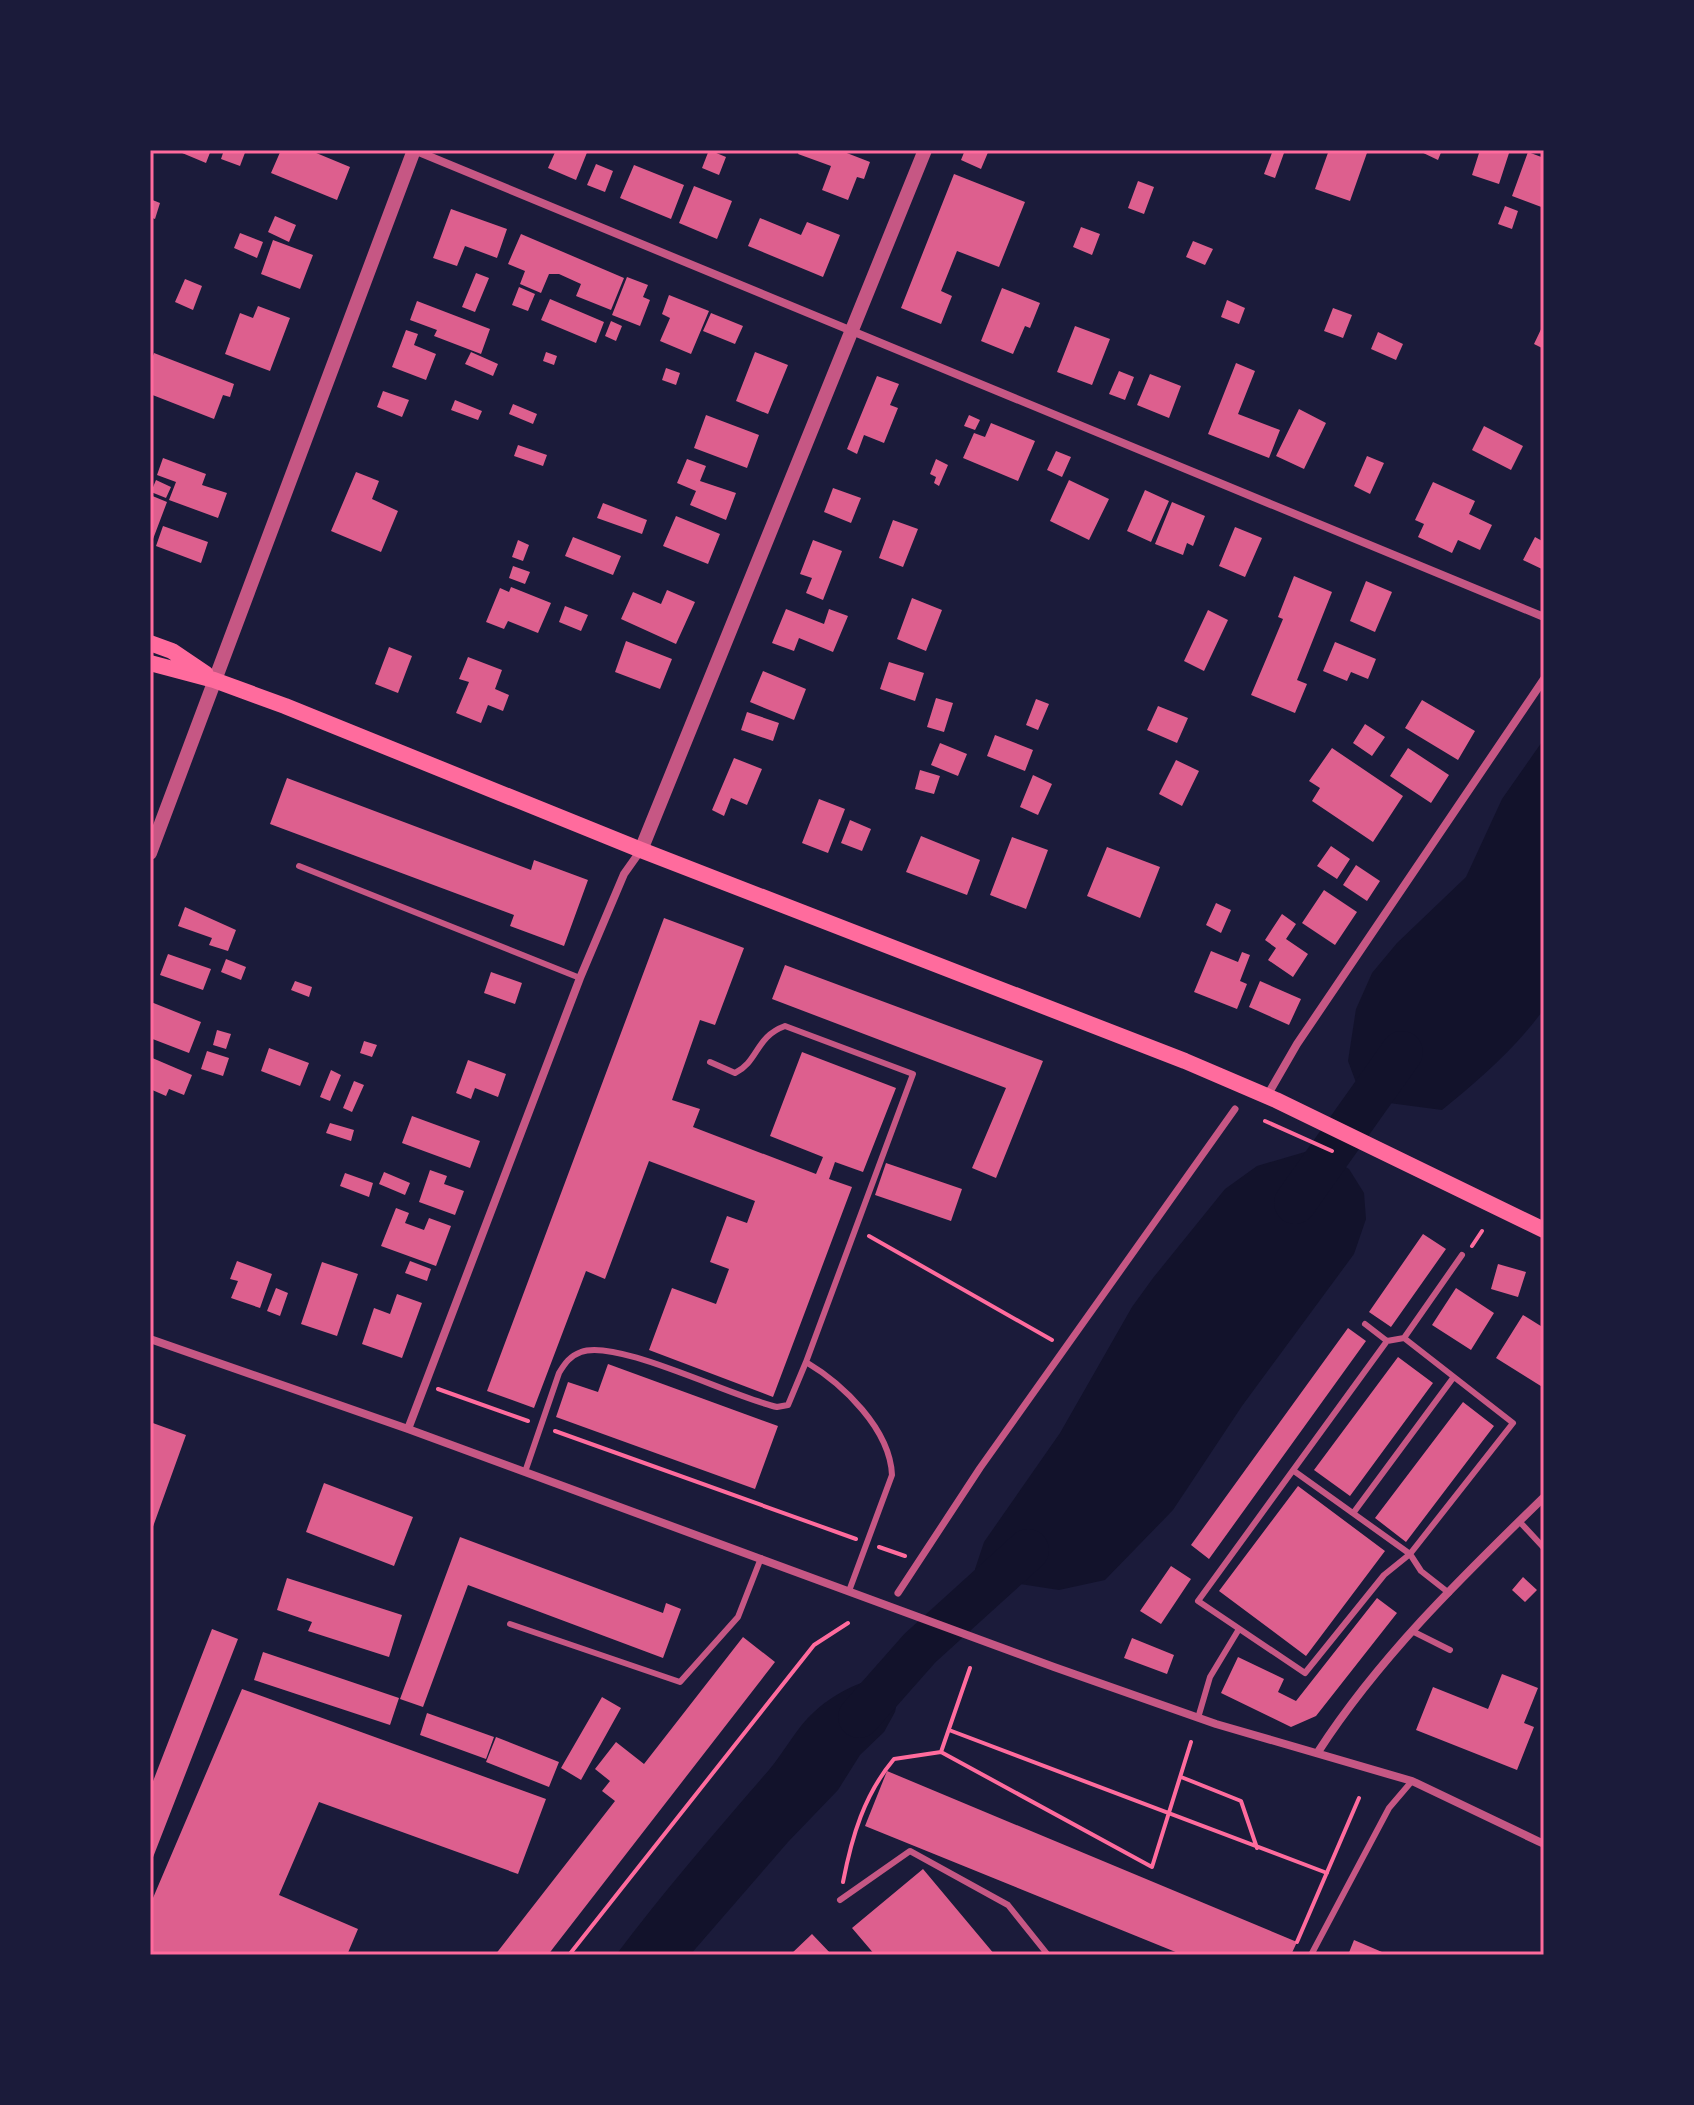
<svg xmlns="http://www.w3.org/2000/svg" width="1694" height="2105" viewBox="0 0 1694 2105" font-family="'IBM Plex Sans',sans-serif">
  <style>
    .water { fill: #12122b }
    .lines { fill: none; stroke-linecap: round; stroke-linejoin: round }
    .river { stroke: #12122b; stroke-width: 42 }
    .building { fill: #dd5f8e }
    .path { stroke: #ff6b9d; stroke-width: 4 }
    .service { stroke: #c65784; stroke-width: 6 }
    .pedestrian { stroke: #c65784; stroke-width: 7 }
    .minor { stroke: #c65784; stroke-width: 8 }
    .tertiary { stroke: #c65784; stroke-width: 14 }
    .secondary { stroke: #ff6b9d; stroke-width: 16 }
    .neatline { fill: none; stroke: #ff6b9d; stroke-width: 3 }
  </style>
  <rect width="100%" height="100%" fill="#1b1b3a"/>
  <path class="water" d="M1544 739V1009C1515 1049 1480 1079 1442 1110L1374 1101 1358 1088 1348 1061 1356 1009 1372 973 1397 943 1466 877 1502 799Z
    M1315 1149 1349 1169 1364 1193 1366 1219 1354 1254 1242 1406 1173 1510 1105 1580 1059 1590 1020 1584 1001 1593 986 1589 976 1578 975 1569 984 1542 1060 1433 1132 1307 1153 1278 1225 1189 1257 1166Z
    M903 1675 895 1712 884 1732 860 1755 838 1790 788 1842 690 1955H616C664 1891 716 1831 769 1770 784 1752 797 1727 814 1712 839 1689 870 1676 903 1675Z"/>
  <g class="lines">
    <path class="river" d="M1295 1203 1402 1052
      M859 1717 920 1648 1028 1550"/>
  </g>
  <path class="building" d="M175 150H211L206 163Z
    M224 150H246L240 166 221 159Z
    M281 150H309L350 167 337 200 271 173Z
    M556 150H588L576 180 548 168Z
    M709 150 726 157 719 175 702 168Z
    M800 150H839L870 162 864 179 857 177 848 200 822 190 831 166 798 154Z
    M965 150H989L981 169 961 160Z
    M1273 150 1284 153 1275 178 1264 174Z
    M1329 150H1368L1350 201 1315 189Z
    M1417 150H1442L1438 160Z
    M1480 150H1510L1499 184 1472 175Z
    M1528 152 1544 158V208L1512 196Z
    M596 164 613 171 605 192 587 185Z
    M634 165 684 185 671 219 620 198Z
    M954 174 1025 202 999 267 957 251 941 291 952 296 941 324 901 308Z
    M1138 181 1154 187 1144 214 1128 208Z
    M694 186 732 201 717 239 679 223Z
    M150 199 160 203 155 219 150 217Z
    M1505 206 1518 211 1512 229 1498 224Z
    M451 209 507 229 497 258 465 246 457 266 433 258Z
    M275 216 296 225 289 242 268 232Z
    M760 218 801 235 807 222 840 235 823 277 748 246Z
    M1081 227 1100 234 1092 255 1073 247Z
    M240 233 263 242 257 258 234 248Z
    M521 234 624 278 611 310 576 296 581 284 559 274H549L541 293 520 284 525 271 508 264Z
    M273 240 313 255 300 289 261 274Z
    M1193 241 1213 249 1205 265 1186 257Z
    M476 273 489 278 475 312 462 307Z
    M627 277 648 285 643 297 650 300 640 326 612 315Z
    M185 279 202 286 193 310 175 302Z
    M519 287 535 294 528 311 512 305Z
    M1002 288 1040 303 1030 328 1025 326 1013 354 981 341Z
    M669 295 709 311 691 354 660 341 670 318 662 314Z
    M550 299 604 322 596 343 541 320Z
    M1227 300 1245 308 1239 324 1221 317Z
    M417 301 490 329 481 354 434 336 437 330 410 320Z
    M258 306 290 318 270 371 225 354 240 313 253 318Z
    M1333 308 1352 315 1343 338 1324 331Z
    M711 313 743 326 735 344 703 331Z
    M611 321 622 326 616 341 605 336Z
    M1544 323V349L1534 344Z
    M1075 326 1110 339 1092 385 1057 372Z
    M406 330 418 334 414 345 436 354 426 380 392 367Z
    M1378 332 1403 344 1396 360 1371 349Z
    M471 352 498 364 493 376 465 364Z
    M546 352 557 356 554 365 543 361Z
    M755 352 788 365 768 414 736 401Z
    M154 353 234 384 230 397 223 395 214 419 150 394V364Z
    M1236 363 1255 371 1238 414 1280 430 1269 458 1208 434Z
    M666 368 680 373 676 385 662 380Z
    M1119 371 1134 377 1125 400 1109 394Z
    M1150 374 1181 386 1169 418 1137 405Z
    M877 376 899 384 890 405 898 408 884 443 864 435 857 454 847 449Z
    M383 391 409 400 402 417 377 407Z
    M455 400 482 411 478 420 451 410Z
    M513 404 537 414 533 424 509 414Z
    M1299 409 1326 423 1304 469 1276 456Z
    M706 415 759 435 747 468 694 448Z
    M969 415 980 420 975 430 964 426Z
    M991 423 1035 441 1018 481 963 458 974 433 985 437Z
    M1484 426 1523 446 1511 470 1472 450Z
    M518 445 547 455 543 466 514 456Z
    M1056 451 1071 457 1062 477 1047 470Z
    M1367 456 1384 463 1370 494 1354 486Z
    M163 458 206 474 202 485 227 493 218 518 169 500 176 482 157 475Z
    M687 459 706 466 700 481 736 493 726 520 690 505 696 491 677 483Z
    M936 459 948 465 939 486 934 483 936 477 930 474Z
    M356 472 379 481 372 499 398 511 381 552 331 531Z
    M156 480 171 487 166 498 151 492Z
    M1069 480 1109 499 1089 540 1050 521Z
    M1433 482 1475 501 1469 514 1492 525 1480 550 1458 540 1452 553 1418 537 1424 524 1415 520Z
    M833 488 861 498 851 523 824 512Z
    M1145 490 1169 501 1151 542 1127 531Z
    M150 495 167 502 150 547Z
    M1172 502 1205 516 1193 546 1187 543 1183 555 1155 544Z
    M603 503 647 520 642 534 597 518Z
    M676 516 720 534 708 564 663 546Z
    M893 520 918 529 903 567 879 558Z
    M163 526 208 542 201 563 156 546Z
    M1235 527 1262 538 1245 577 1219 566Z
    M573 537 621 556 613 575 565 556Z
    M1535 537 1544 542V570L1523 560Z
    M518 540 529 545 523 561 512 557Z
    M813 540 842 551 823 600 806 593 812 578 800 574Z
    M513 566 530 572 525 584 509 578Z
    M1294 576 1332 592 1297 680 1307 684 1295 713 1251 695 1283 619 1278 617Z
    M1366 581 1392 592 1375 632 1350 621Z
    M511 587 551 603 538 633 508 621 504 629 486 622 500 588 509 592Z
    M667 590 695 602 676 644 621 619 633 592 661 604Z
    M912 598 942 610 926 651 897 639Z
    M565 606 588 615 581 631 559 622Z
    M786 609 824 624 829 609 848 616 833 652 799 638 794 651 772 643Z
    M1208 610 1228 620 1204 671 1184 661Z
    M626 641 672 659 660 689 615 672Z
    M1335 642 1376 659 1368 679 1351 672 1347 681 1323 671Z
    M389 647 412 656 398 693 375 684Z
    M468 657 502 670 495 689 509 695 503 711 488 705 481 723 456 713 469 682 459 679Z
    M889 662 924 673 915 701 880 689Z
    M763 671 806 689 794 720 750 702Z
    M936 698 953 703 944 732 927 727Z
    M1036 699 1049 704 1038 730 1026 725Z
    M1422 700 1475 731 1458 760 1405 728Z
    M1158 706 1188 718 1177 743 1147 730Z
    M747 712 779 723 773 741 741 730Z
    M1365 724 1385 737 1372 756 1353 743Z
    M995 735 1033 750 1025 771 987 756Z
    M940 743 967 754 958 776 931 765Z
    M1332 748 1403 796 1373 842 1312 801 1320 788 1309 781Z
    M1408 748 1449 775 1431 803 1390 776Z
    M734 758 762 769 747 805 731 798 724 816 712 810Z
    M1176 760 1199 771 1182 806 1159 794Z
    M920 770 940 776 934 794 915 789Z
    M1033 775 1052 784 1038 815 1020 807Z
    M287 778 531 870 534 860 588 880 564 946 510 926 514 915 270 824Z
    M819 799 845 809 828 853 802 843Z
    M850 820 871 829 862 851 841 843Z
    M921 836 980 860 967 895 906 872Z
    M1012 837 1048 850 1026 909 990 895Z
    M1331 846 1350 859 1337 879 1317 866Z
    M1107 847 1160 867 1140 918 1087 896Z
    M1356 865 1380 881 1367 901 1343 885Z
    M1324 890 1357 912 1335 945 1302 923Z
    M1216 903 1231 910 1221 933 1206 925Z
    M185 907 236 930 228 951 209 945 212 938 178 926Z
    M1282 914 1296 924 1286 939 1308 954 1293 977 1268 960 1276 948 1265 940Z
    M664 918 744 948 715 1025 700 1020 672 1100 700 1109 693 1127 816 1174 823 1157 770 1136 802 1052 896 1088 863 1172 835 1162 829 1179 852 1187 773 1397 649 1350 672 1288 716 1304 729 1269 710 1262 727 1216 747 1223 755 1201 649 1161 605 1279 586 1271 534 1408 487 1391Z
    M1211 951 1238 962 1242 952 1250 955 1240 981 1247 984 1237 1009 1194 992Z
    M168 954 211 969 203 990 160 975Z
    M226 959 246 967 241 980 221 972Z
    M785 965 1043 1061 996 1178 972 1168 1006 1088 772 999Z
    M491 972 522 983 515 1004 484 993Z
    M295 981 312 987 309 997 291 990Z
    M1260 981 1301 999 1289 1025 1249 1007Z
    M151 1002 201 1022 189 1053 150 1038Z
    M217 1030 231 1034 226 1049 213 1045Z
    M364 1041 377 1045 372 1057 360 1053Z
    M269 1048 309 1063 300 1086 261 1071Z
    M207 1051 229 1058 223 1076 201 1069Z
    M150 1057 192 1075 184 1095 169 1089 166 1096 150 1089Z
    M468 1060 506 1074 498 1097 475 1088 471 1099 456 1093Z
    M331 1070 341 1075 330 1101 320 1097Z
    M354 1081 364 1085 352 1112 343 1108Z
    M412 1116 480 1141 470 1168 402 1143Z
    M330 1123 354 1130 351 1141 326 1133Z
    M886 1163 962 1189 951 1221 875 1195Z
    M430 1170 447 1176 444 1184 464 1191 455 1215 419 1202Z
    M384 1172 410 1183 405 1195 379 1184Z
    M345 1173 373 1183 369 1197 340 1186Z
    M396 1208 409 1213 405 1223 424 1230 429 1218 451 1226 436 1266 381 1246Z
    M1423 1234 1446 1249 1391 1327 1369 1312Z
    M237 1261 272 1274 260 1308 231 1298 238 1281 230 1279Z
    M410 1261 431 1269 427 1281 405 1273Z
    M322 1262 358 1274 337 1336 301 1324Z
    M1498 1264 1526 1272 1518 1297 1491 1289Z
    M276 1288 288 1293 280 1316 267 1311Z
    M1456 1288 1494 1313 1471 1350 1432 1325Z
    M397 1294 422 1303 402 1358 362 1344 374 1308 390 1314Z
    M1523 1315 1544 1328V1388L1496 1358Z
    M1348 1328 1366 1341 1209 1559 1191 1545Z
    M1398 1357 1433 1383 1350 1496 1314 1470Z
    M608 1364 778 1426 755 1489 556 1417 568 1382 598 1392Z
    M1463 1402 1494 1426 1406 1542 1375 1518Z
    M150 1422 186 1435 150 1535Z
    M324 1483 413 1517 394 1566 306 1532Z
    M1298 1486 1385 1551 1306 1656 1219 1591Z
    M460 1537 663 1613 666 1603 681 1609 663 1658 468 1585 423 1707 400 1699Z
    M1171 1566 1191 1579 1161 1624 1140 1611Z
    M1523 1577 1537 1590 1525 1602 1512 1590Z
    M287 1578 402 1615 389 1657 308 1631 312 1622 277 1610Z
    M1377 1598 1397 1613 1316 1716 1291 1727 1221 1693 1238 1657 1284 1679 1278 1692 1296 1701Z
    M212 1629 238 1639 150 1865V1789Z
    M743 1637 775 1662 554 1947 548 1955H495L615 1801 602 1791 610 1781 595 1769 616 1742 644 1764Z
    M1132 1638 1174 1655 1167 1674 1124 1658Z
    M263 1652 399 1698 390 1725 254 1680Z
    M1502 1674 1538 1688 1524 1723 1534 1727 1517 1770 1416 1730 1433 1687 1488 1709Z
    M242 1689 546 1799 518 1874 319 1802 279 1895 358 1929 347 1955H150V1905Z
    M602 1697 621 1708 581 1780 561 1768Z
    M427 1713 494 1737 486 1759 420 1735Z
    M496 1737 559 1762 549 1787 486 1762Z
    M887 1771 1297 1942 1291 1955H1183L865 1826Z
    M923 1869 995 1955H875L852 1928Z
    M812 1934 832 1955H790Z
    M1354 1940 1389 1955H1348Z"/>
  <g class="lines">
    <path class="path" d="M1265 1121 1332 1151
      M869 1236 1052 1340
      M1472 1246 1482 1231
      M438 1389 528 1421
      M555 1431 856 1539
      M879 1547 905 1556
      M949 1730 1327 1873
      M941 1752 1152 1867 1191 1742
      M1181 1777 1241 1801 1257 1848
      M843 1882C852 1836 864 1795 894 1759L941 1752 970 1668
      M1297 1942 1359 1798
      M569 1955 814 1645 848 1623"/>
    <path class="service" d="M299 866 580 978
      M710 1062 735 1073C759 1061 755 1037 785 1026L913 1074 806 1362C843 1384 890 1429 892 1475L849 1591
      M1365 1324 1387 1341 1404 1338
      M1294 1471 1410 1554 1384 1575 1305 1673 1198 1601 1387 1341
      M525 1472 559 1373C565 1363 570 1356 581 1352 616 1338 734 1398 777 1407L788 1405 806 1362
      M1354 1512 1453 1378
      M1519 1521 1544 1548
      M1449 1593 1421 1571 1410 1554 1513 1423 1404 1338 1462 1255
      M510 1624 680 1682 738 1617 761 1558
      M1412 1631 1450 1650
      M1198 1718 1210 1677 1239 1629
      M840 1900 910 1851 1008 1905 1048 1955
      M1311 1955 1389 1808 1412 1781"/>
    <path class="pedestrian" d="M898 1593 980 1468 1235 1109"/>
    <path class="minor" d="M414 150 1544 617
      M1267 1096 1297 1044 1544 679
      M150 1339 408 1429 1054 1667 1216 1724 1412 1781 1544 1844
      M408 1429 580 978 624 874 641 850
      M1318 1752C1380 1656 1463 1576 1544 1497"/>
    <path class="tertiary" d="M641 850 925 150
      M150 853 414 150"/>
    <path class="secondary" d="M150 643 172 651 206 674
      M150 663 214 680 285 706 641 850 1185 1061 1276 1100 1544 1230"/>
  </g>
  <rect width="1694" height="2105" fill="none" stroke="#1b1b3a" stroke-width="304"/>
  <rect x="152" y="152" width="1390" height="1801" class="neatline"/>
</svg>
